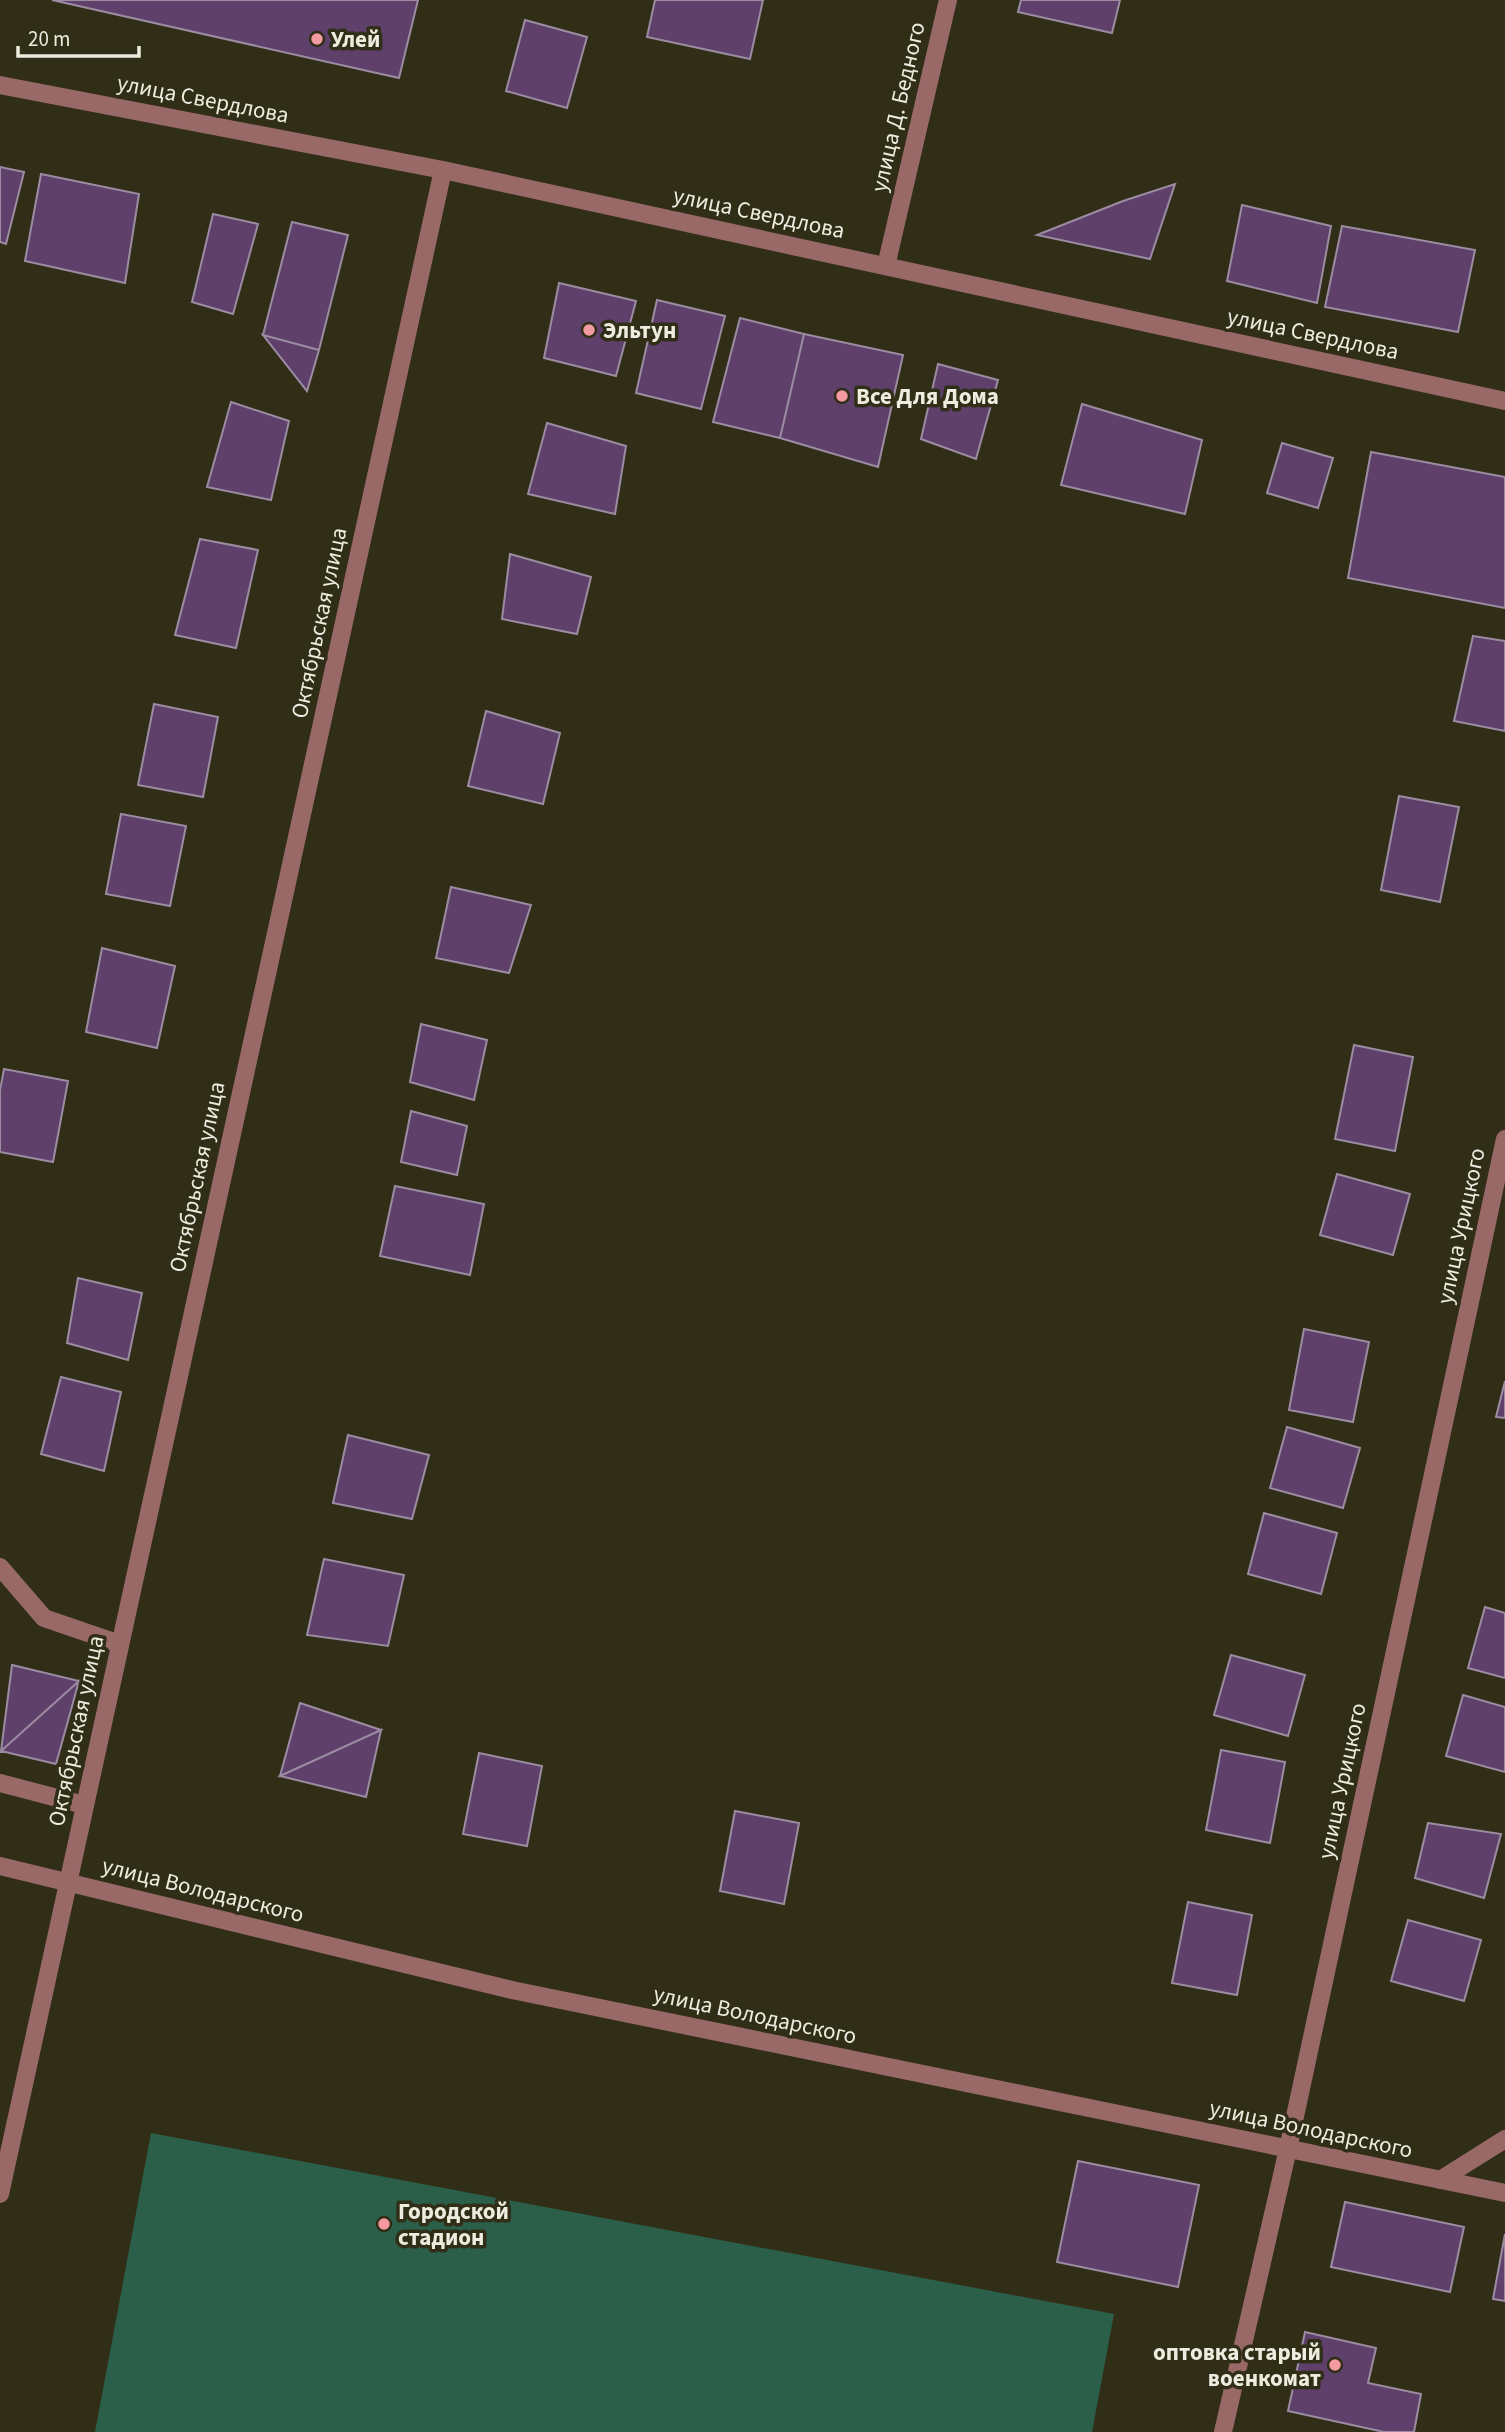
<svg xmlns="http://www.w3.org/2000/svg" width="1505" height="2432" viewBox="0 0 1505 2432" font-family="'Source Sans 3',sans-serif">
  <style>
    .green { fill: #2c5f49 }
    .building { fill: #5e406b; stroke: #9b8ca2; stroke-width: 2 }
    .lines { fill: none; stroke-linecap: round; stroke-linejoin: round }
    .minor { stroke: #996968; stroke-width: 18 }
    .poi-dot { fill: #f49aa2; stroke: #312e18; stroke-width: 2.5 }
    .labels { text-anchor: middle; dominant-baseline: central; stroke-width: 7; stroke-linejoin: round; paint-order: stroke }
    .poi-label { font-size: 23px; font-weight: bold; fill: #eeecdf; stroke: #312e18; text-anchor: start }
    .street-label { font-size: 23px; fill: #eeecdf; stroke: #312e18 }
  </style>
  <rect width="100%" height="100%" fill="#312e18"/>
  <path class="green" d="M151 2133 1114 2314 1092 2432H95Z"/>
  <path class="building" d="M52 0H418L399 78Z
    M655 0H763L750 59 647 37Z
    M1021 0H1120L1112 33 1018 12Z
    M525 20 587 37 567 108 506 91Z
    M0 167 24 172 6 244 0 242Z
    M41 174 139 194 125 283 25 261Z
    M1175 184 1150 259 1037 235 1123 201Z
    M1242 205 1331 226 1317 303 1227 281Z
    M213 214 258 224 233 314 192 302Z
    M292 222 348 235 319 350 263 335Z
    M1342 226 1475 250 1458 332 1325 307Z
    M559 283 636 301 616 376 544 358Z
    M657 300 725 316 701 409 636 393Z
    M740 318 804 334 780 438 713 422Z
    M804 334 903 355 878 467 780 438Z
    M263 335 319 350 307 391Z
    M938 364 998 380 976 459 921 439Z
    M231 402 289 421 271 500 207 487Z
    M1082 404 1202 440 1185 514 1061 485Z
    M547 423 626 446 615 514 528 494Z
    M1282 443 1333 458 1318 508 1267 493Z
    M1371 452 1505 477V608L1348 578Z
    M200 539 258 550 236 648 175 635Z
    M510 554 591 577 577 634 502 619Z
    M1473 636 1505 641V731L1454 721Z
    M154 704 218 717 203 797 138 785Z
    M486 711 560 733 543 804 468 786Z
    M1399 796 1459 807 1440 902 1381 890Z
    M121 814 186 826 170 906 106 894Z
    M451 887 531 905 509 973 436 958Z
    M102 948 175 966 157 1048 86 1032Z
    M421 1024 487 1040 474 1100 410 1082Z
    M1354 1045 1413 1057 1395 1151 1335 1139Z
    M4 1069 68 1081 53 1162 0 1152V1090Z
    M411 1111 467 1126 457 1175 401 1162Z
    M1337 1174 1410 1194 1393 1255 1320 1235Z
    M395 1186 484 1204 470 1275 380 1256Z
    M78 1278 142 1293 128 1360 67 1343Z
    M1304 1329 1369 1342 1353 1422 1289 1410Z
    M61 1377 121 1392 104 1471 41 1454Z
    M1505 1381V1418L1496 1417Z
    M1287 1427 1360 1448 1343 1508 1270 1488Z
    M348 1435 429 1455 412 1519 333 1503Z
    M1264 1513 1337 1533 1321 1594 1248 1574Z
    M324 1559 404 1575 388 1646 307 1635Z
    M1485 1607 1505 1613V1678L1468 1668Z
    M1231 1655 1305 1675 1288 1736 1214 1715Z
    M12 1665 79 1681 1 1751Z
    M79 1681 56 1764 1 1751Z
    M1463 1695 1505 1707V1772L1446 1756Z
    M300 1703 381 1730 280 1776Z
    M381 1730 366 1797 280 1776Z
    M1221 1750 1285 1762 1270 1843 1206 1830Z
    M479 1753 542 1766 527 1846 463 1834Z
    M735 1811 799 1823 784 1904 720 1891Z
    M1428 1823 1501 1834 1484 1898 1415 1878Z
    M1188 1902 1252 1915 1237 1995 1172 1983Z
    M1408 1920 1481 1940 1464 2001 1391 1981Z
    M1078 2161 1199 2185 1178 2287 1057 2262Z
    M1345 2202 1464 2227 1450 2292 1331 2267Z
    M1505 2234V2301L1493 2299Z
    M1305 2332 1376 2348 1368 2383 1421 2394 1414 2432H1384L1288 2411Z"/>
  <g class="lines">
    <path class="minor" d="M0 85 443 170 1505 401
      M886 266 948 0
      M0 1567 44 1618 120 1644
      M0 1783 84 1805
      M0 1866 512 1990 1505 2193
      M1440 2180 1505 2139
      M0 2194 443 170
      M1223 2432 1288 2149 1505 1139"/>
  </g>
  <g class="poi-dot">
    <circle cx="317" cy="39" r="7"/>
    <circle cx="589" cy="330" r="7"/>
    <circle cx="842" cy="396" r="7"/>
    <circle cx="384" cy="2224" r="7"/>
    <circle cx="1335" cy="2365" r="7"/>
  </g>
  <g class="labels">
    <g class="poi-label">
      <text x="331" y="39">Улей</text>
      <text x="603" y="330">Эльтун</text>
      <text x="856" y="396">Все Для Дома</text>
      <text x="398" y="2211">Городской<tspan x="398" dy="26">стадион</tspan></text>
      <text x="1321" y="2352" text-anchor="end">оптовка старый<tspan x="1321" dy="26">военкомат</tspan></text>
    </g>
    <g class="street-label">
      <text transform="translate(203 99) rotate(11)">улица Свердлова</text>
      <text transform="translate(898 107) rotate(-77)">улица Д. Бедного</text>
      <text transform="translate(759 213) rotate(12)">улица Свердлова</text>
      <text transform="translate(1313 334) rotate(12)">улица Свердлова</text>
      <text transform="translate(319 623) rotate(-78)">Октябрьская улица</text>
      <text transform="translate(197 1177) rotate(-78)">Октябрьская улица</text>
      <text transform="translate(1461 1226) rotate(-78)">улица Урицкого</text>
      <text transform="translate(76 1731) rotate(-78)">Октябрьская улица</text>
      <text transform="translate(1342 1781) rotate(-78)">улица Урицкого</text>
      <text transform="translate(203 1890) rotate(14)">улица Володарского</text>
      <text transform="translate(755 2015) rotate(12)">улица Володарского</text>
      <text transform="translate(1311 2129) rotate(12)">улица Володарского</text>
    </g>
  </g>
  <path d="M18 46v10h121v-10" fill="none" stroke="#eeecdf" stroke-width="3.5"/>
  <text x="28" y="46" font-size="21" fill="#eeecdf" stroke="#312e18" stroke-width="5" paint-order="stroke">20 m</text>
</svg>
